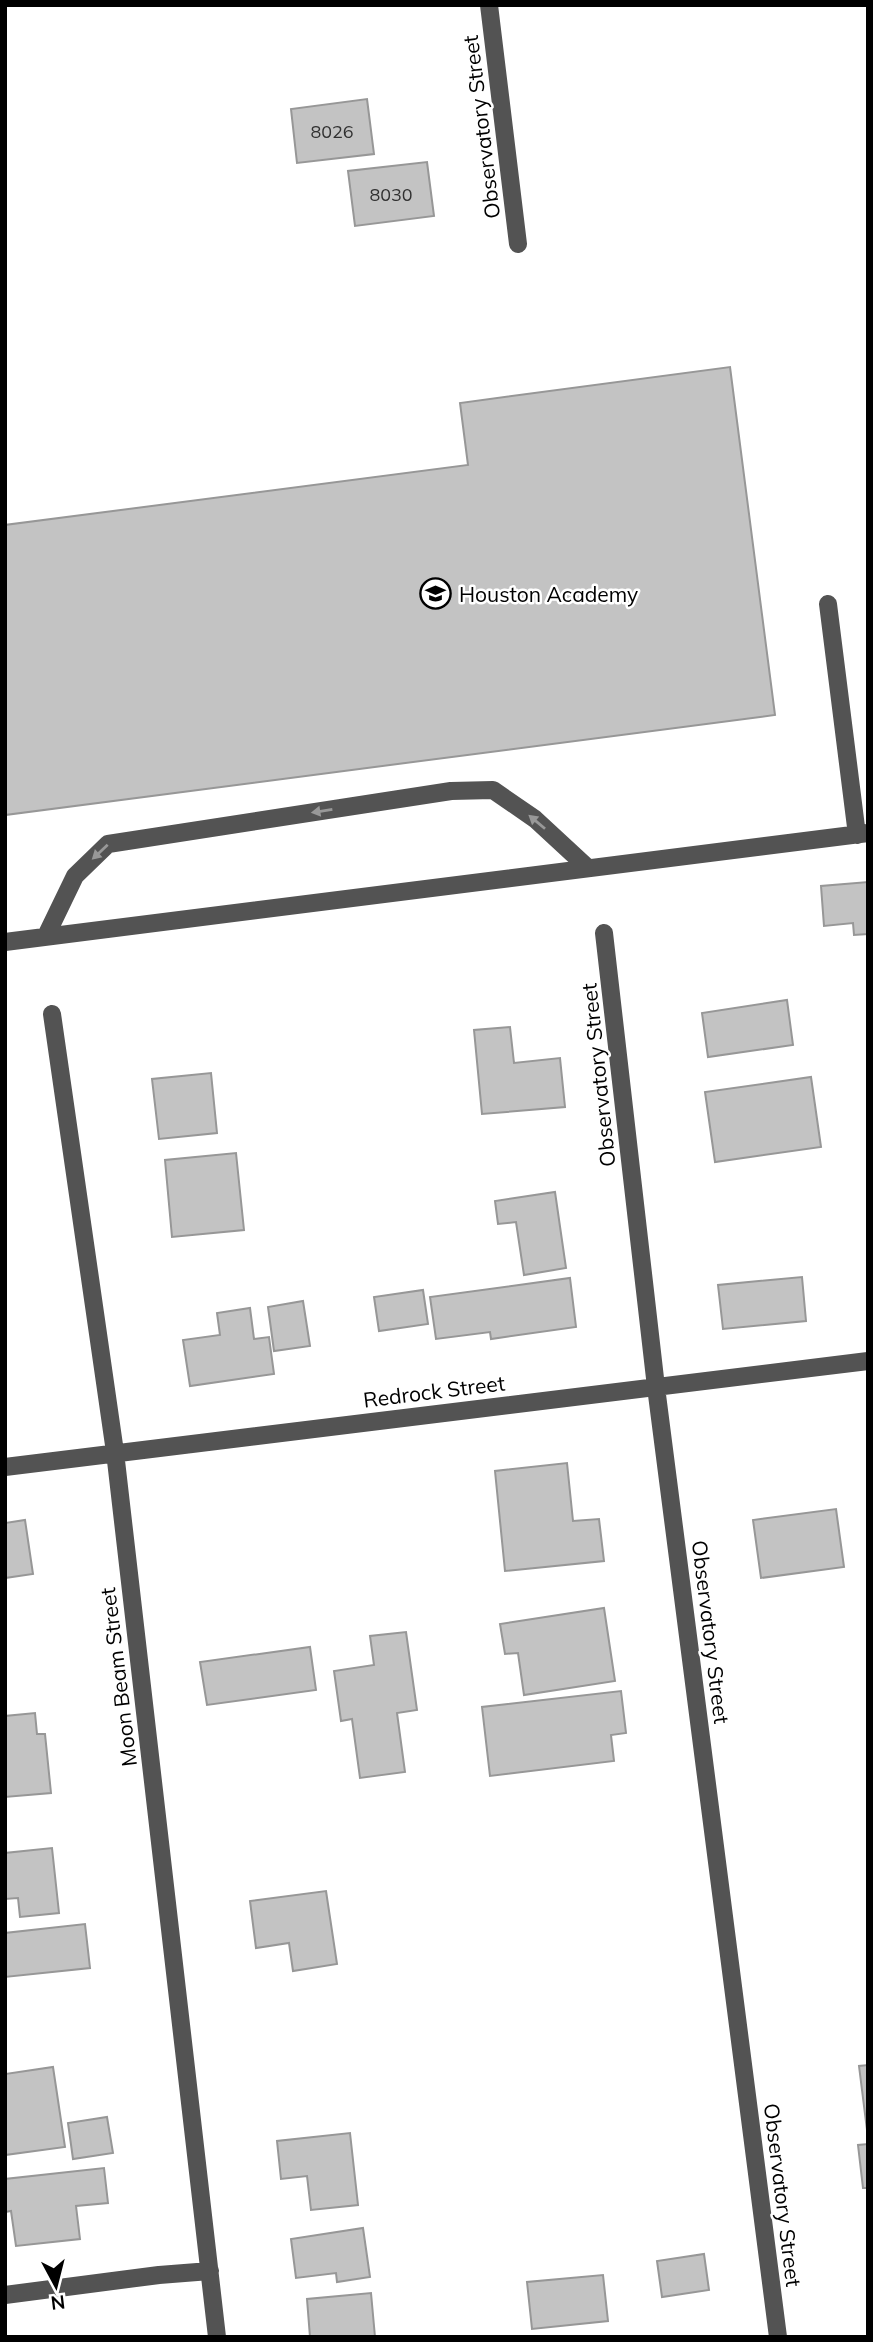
<svg xmlns="http://www.w3.org/2000/svg" width="873" height="2342" viewBox="0 0 873 2342" font-family="Mulish,sans-serif">
  <style>
    .building { fill: #c3c3c3; stroke: #979797; stroke-width: 2 }
    .lines { fill: none; stroke-linecap: round; stroke-linejoin: round }
    .minor { stroke: #535353; stroke-width: 18 }
    .oneway { fill: #989898 }
    .labels { text-anchor: middle; dominant-baseline: central; stroke-width: 5; stroke-linejoin: round; paint-order: stroke }
    .number-label { font-size: 18px; fill: #313131 }
    .street-label { font-size: 21px; fill: #000; stroke: #fff }
    .poi-label { font-size: 21px; fill: #000; stroke: #fff; text-anchor: start }
  </style>
  <rect width="100%" height="100%" fill="#fff"/>
  <path class="building" d="M367 99 374 154 297 163 291 109Z
    M427 162 434 216 355 226 348 171Z
    M730 367 775 715 5 815V525L468 465 460 403Z
    M868 882V934L854 935 853 923 824 926 821 886Z
    M787 1000 793 1045 708 1057 702 1013Z
    M510 1027 514 1063 560 1058 565 1107 482 1114 474 1030Z
    M211 1073 217 1133 159 1139 152 1079Z
    M811 1077 821 1147 715 1162 705 1092Z
    M236 1153 244 1230 172 1237 165 1160Z
    M555 1192 566 1268 524 1275 516 1222 498 1224 495 1201Z
    M802 1277 806 1321 723 1329 718 1285Z
    M570 1278 576 1327 491 1339 490 1332 436 1339 430 1297Z
    M423 1290 428 1324 379 1331 374 1297Z
    M303 1301 310 1346 274 1351 268 1307Z
    M250 1308 254 1339 269 1337 274 1374 190 1386 183 1340 220 1335 217 1313Z
    M567 1463 573 1521 599 1519 604 1561 505 1571 495 1471Z
    M836 1509 844 1567 761 1578 753 1520Z
    M25 1520 33 1574 5 1578V1523Z
    M604 1608 615 1681 524 1695 518 1653 505 1654 500 1624Z
    M406 1632 417 1710 397 1713 405 1772 360 1778 352 1719 341 1721 334 1671 374 1665 370 1636Z
    M310 1647 316 1690 207 1705 200 1662Z
    M621 1691 626 1733 611 1735 614 1761 490 1776 482 1707Z
    M35 1713 37 1734H45L51 1793 5 1797V1716Z
    M52 1848 59 1913 20 1917 18 1898 5 1899V1853Z
    M326 1891 337 1964 293 1971 289 1943 256 1948 250 1901Z
    M85 1924 90 1968 5 1977V1933Z
    M868 2065V2130H867L859 2066Z
    M53 2067 65 2147 5 2155V2074Z
    M107 2117 113 2153 73 2159 68 2123Z
    M350 2133 358 2205 311 2210 307 2176 281 2179 277 2141Z
    M868 2144V2188H863L858 2145Z
    M104 2168 108 2203 76 2206 80 2239 16 2246 11 2211 5 2212V2179Z
    M363 2228 370 2277 337 2282 336 2273 296 2278 291 2239Z
    M704 2254 709 2290 662 2297 657 2261Z
    M603 2275 608 2321 532 2329 527 2282Z
    M371 2293 375 2337H310L307 2299Z"/>
  <g class="lines">
    <path class="minor" d="M489 5 518 244
      M828 604 857 835
      M604 933 656 1387 778 2337
      M46 936 75 876 108 844 451 791 493 790 535 819 588 868
      M5 942 868 833
      M52 1014 115 1452 217 2337
      M5 1467 868 1361
      M5 2295 159 2275 210 2271"/>
  </g>
  <defs><path id="oneway-solid" d="M-6-.8H1V-3.2L6.5 0L1 3.2V.8H-6Z" transform="scale(1.75)"/></defs>
  <g class="oneway">
    <use href="#oneway-solid" transform="translate(322 811) rotate(171)"/>
    <use href="#oneway-solid" transform="translate(537 822) rotate(-140)"/>
    <use href="#oneway-solid" transform="translate(100 852) rotate(137)"/>
  </g>
  <defs>
    <symbol id="school-ring" viewBox="-11 -11 22 22"><circle r="9.5" fill="#fff" stroke="#000" stroke-width="1.5"/><path d="M0-5L7-2L0 1L-7-2ZM-4 1L0 2.5L4 1V4Q0 6-4 4Z" fill="#000"/></symbol>
  </defs>
  <g fill-rule="evenodd">
    <use href="#school-ring" x="418" y="576" width="35" height="35"/>
  </g>
  <g class="labels">
    <g class="number-label">
      <text x="332" y="131">8026</text>
      <text x="391" y="194">8030</text>
    </g>
    <g class="street-label">
      <text transform="translate(481 127) rotate(-97)">Observatory Street</text>
      <text transform="translate(598 1075) rotate(-96)">Observatory Street</text>
      <text transform="translate(434 1391) rotate(-7)">Redrock Street</text>
      <text transform="translate(711 1632) rotate(83)">Observatory Street</text>
      <text transform="translate(118 1677) rotate(-97)">Moon Beam Street</text>
      <text transform="translate(783 2195) rotate(83)">Observatory Street</text>
    </g>
    <g class="poi-label">
      <text x="459" y="594">Houston Academy</text>
    </g>
  </g>
  <rect width="873" height="2342" fill="none" stroke="#000000" stroke-width="14"/>
  <g transform="translate(56 2286) rotate(173)" stroke="#ffffff" stroke-width="5" paint-order="stroke">
  <path d="M0-5L12 26L0 18L-12 26Z" fill="#000000"/>
  <text y="-10" font-size="19" font-weight="bold" text-anchor="middle" fill="#000000">N</text>
  </g>
</svg>
